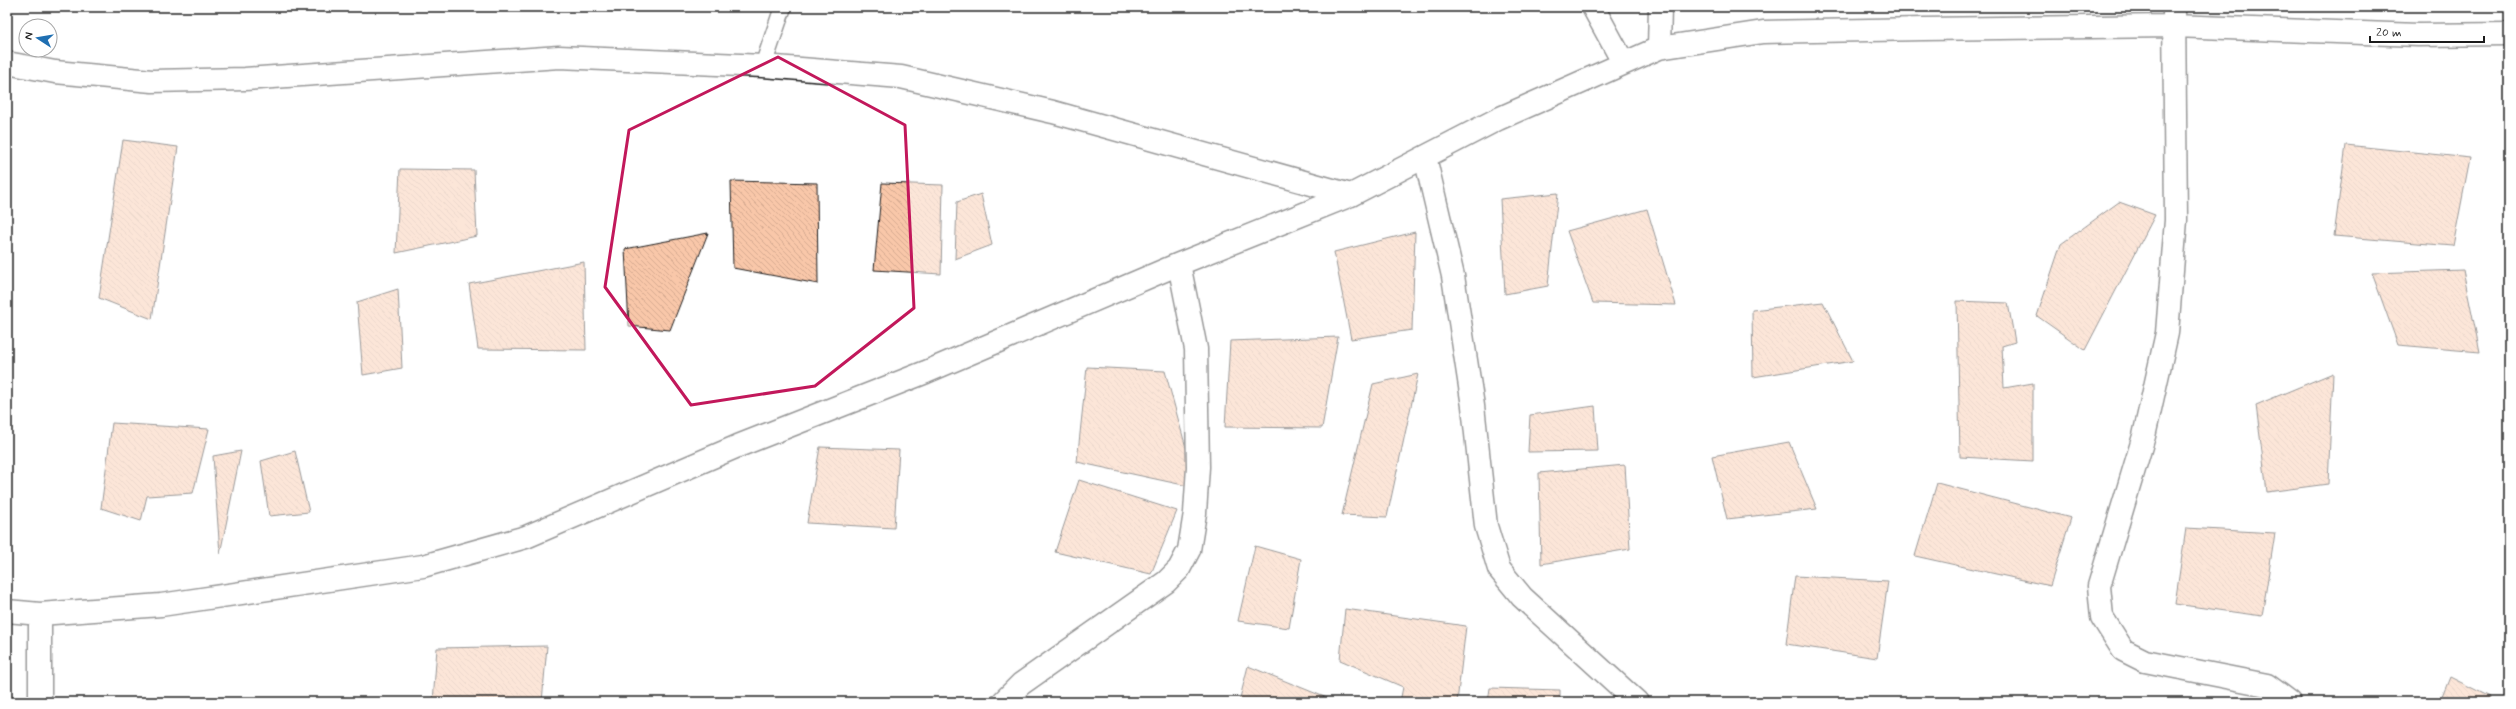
<svg xmlns="http://www.w3.org/2000/svg" width="2516" height="709" viewBox="0 0 2516 709" font-family="Mynerve,sans-serif">
  <style>
    .building { fill: url(#building-back-hatch); stroke: #1c1c1c }
    .lines { fill: none; stroke-linecap: round; stroke-linejoin: round }
    .lane-casing { stroke: #1c1c1c; stroke-width: 19 }
    .street-casing { stroke: #1c1c1c; stroke-width: 25 }
    .lane { stroke: #fff; stroke-width: 16 }
    .street { stroke: #fff; stroke-width: 22 }
    .marked { fill: none; stroke: #c2185b; stroke-width: 3; stroke-linejoin: round }
  </style>
  <defs>
    <pattern id="building-back-hatch" width="6" height="6" patternUnits="userSpaceOnUse"><rect width="6" height="6" fill="#f9c7a9"/><path d="M-1 5l2 2M0 0l6 6M5-1l2 2" fill="none" stroke="#d5aa91"/></pattern>
  </defs>
  <rect width="100%" height="100%" fill="#fff"/>
  <filter id="ink" filterUnits="userSpaceOnUse"><feTurbulence type="fractalNoise" baseFrequency=".025" numOctaves="2"/><feDisplacementMap in="SourceGraphic" scale="8" xChannelSelector="R" yChannelSelector="G"/><feConvolveMatrix kernelMatrix="1 2 1 2 8 2 1 2 1" color-interpolation-filters="sRGB"/></filter>
  <g filter="url(#ink)">
    <path class="building" d="M123 140 178 147 152 319 99 298Z
      M2346 145 2470 158 2453 246 2334 236Z
      M400 169 474 170 477 236 396 253Z
      M731 181 817 183 818 284 733 268Z
      M882 183 943 185 941 274 874 270Z
      M1558 193 1548 286 1505 294 1500 199Z
      M981 194 992 245 955 259 957 202Z
      M2119 202 2155 215 2085 350 2037 316 2061 244Z
      M1647 209 1676 305 1593 303 1567 231Z
      M1415 232 1412 330 1351 339 1334 252Z
      M708 233 670 330 629 326 625 249Z
      M584 262 586 350 478 349 469 284Z
      M2463 270 2480 352 2398 345 2372 273Z
      M398 289 402 368 363 375 357 302Z
      M1957 301 2008 303 2015 342 2002 346 2004 388 2033 383V461L1960 457Z
      M1823 302 1853 361 1753 377 1752 310Z
      M1338 337 1322 428 1225 427 1230 341Z
      M1087 367 1165 371 1197 488 1077 462Z
      M2333 373 2328 484 2267 492 2256 405Z
      M1418 374 1387 517 1342 515 1373 384Z
      M1595 406 1598 451 1528 452 1530 415Z
      M112 423 209 429 193 493 147 496 141 521 101 508Z
      M1789 442 1817 509 1727 519 1712 456Z
      M820 447 899 450 894 528 807 523Z
      M241 451 220 554 213 456Z
      M295 451 309 512 269 516 261 461Z
      M1625 465 1630 549 1541 564 1539 473Z
      M1079 480 1177 511 1151 574 1055 552Z
      M1937 483 2071 518 2050 586 1915 556Z
      M2186 528 2275 533 2262 616 2175 604Z
      M1255 546 1301 559 1289 628 1238 621Z
      M1795 576 1888 581 1877 658 1786 644Z
      M1345 609 1466 626 1457 702H1400L1403 687 1340 660Z
      M547 646 542 702H433L437 648Z
      M1248 666 1327 698V702H1239Z
      M2450 677 2490 697 2489 702H2440Z
      M1490 688 1560 690V702H1488Z"/>
    <g class="lines">
      <defs>
        <path id="lane" d="M763 66 783 7"/>
        <path id="street" d="M1593 7 1623 62
          M2174 7 2176 220 2167 333 2144 436 2099 586 2102 617 2123 650 2145 661 2267 685 2290 702
          M1659 48 1660 7
          M7 63 55 72 152 81 245 79 559 57 763 66 901 77 1053 112 1351 195
          M1425 157 1453 276 1473 406 1486 526 1499 569 1522 597 1637 702
          M7 611 40 614 161 605 423 566 526 537 738 446 926 372 1179 264 1351 195 1498 119 1659 48 1763 32 1924 29 2174 26 2418 35 2509 34
          M40 614V702
          M1003 702 1021 684 1166 582 1179 569 1189 550 1195 513 1198 467 1196 349 1179 264"/>
      </defs>
      <use href="#lane" class="lane-casing"/>
      <use href="#street" class="street-casing"/>
      <use href="#lane" class="lane"/>
      <use href="#street" class="street"/>
    </g>
  </g>
  <path d="M0 0H2516V709H0ZM778 57 905 125 914 308 815 386 691 405 605 287 629 130Z" fill="#fff" fill-opacity=".55" fill-rule="evenodd"/>
  <path class="marked" d="M778 57 905 125 914 308 815 386 691 405 605 287 629 130Z"/>
  <rect width="2516" height="709" fill="none" stroke="#fff" stroke-width="24"/>
  <rect x="12" y="12" width="2492" height="685" fill="none" stroke="#1c1c1c" stroke-width="1.5" filter="url(#ink)"/>
  <g transform="translate(38 38) rotate(282)"><circle r="19" fill="#ffffff" stroke="#a4a4a4"/>
  <path d="M0-3L7 15L0 10L-7 15Z" fill="#1f6fb2"/>
  <text y="-6" font-size="11" font-weight="bold" text-anchor="middle" fill="#1c1c1c">N</text>
  </g>
  <path d="M2370 36v6h114v-6" fill="none" stroke="#1c1c1c" stroke-width="2"/>
  <text x="2376" y="36" font-size="12" fill="#1c1c1c" stroke="#ffffff" stroke-width="3" paint-order="stroke">20 m</text>
</svg>
